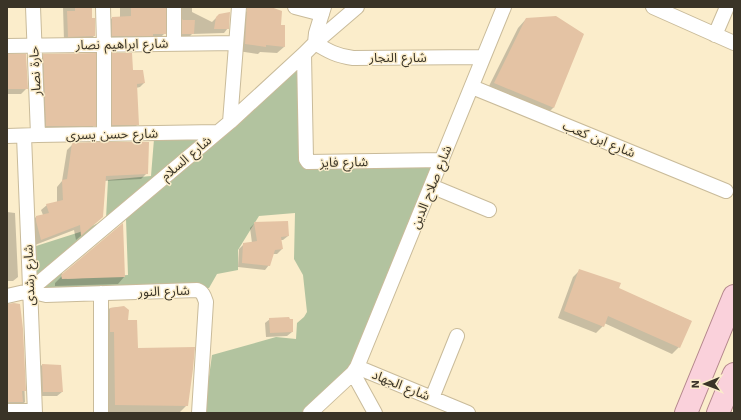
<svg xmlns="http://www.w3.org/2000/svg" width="741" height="420" viewBox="0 0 741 420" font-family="'Work Sans','Noto Sans Arabic',sans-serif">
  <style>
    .green { fill: #b2c39f }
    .shadow { fill: #0003 }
    .building { fill: #e4c3a4 }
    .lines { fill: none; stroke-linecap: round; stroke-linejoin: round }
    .street-casing { stroke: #c9bb9a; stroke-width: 16 }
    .primary-casing { stroke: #b4878c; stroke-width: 24 }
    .street { stroke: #fff; stroke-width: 14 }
    .primary { stroke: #fad1db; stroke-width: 22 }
    .labels { text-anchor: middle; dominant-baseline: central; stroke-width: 3; stroke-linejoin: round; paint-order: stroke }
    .street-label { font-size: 13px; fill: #3a3427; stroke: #fbedcb }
  </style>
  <rect width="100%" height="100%" fill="#fbedcb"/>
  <path class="green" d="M299 65 304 164 440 165 357 367 306 413H204L212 355 276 337 296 339 297 323 304 317 307 312 303 275 294 259 295 213 259 216 238 250V270L217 274 209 288 38 293 60 271 67 279 128 275 126 219Z
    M207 137 33 282V247L80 232 106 219 108 180 151 176 154 139Z"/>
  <path class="shadow" d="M63 7H91V19L94 36 90 40 64 41Z
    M120 7H165L164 34 160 38 109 40 108 22 112 18H120Z
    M177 7H192V12L212 22 220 14 228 28 224 33 192 34 189 37 179 38Z
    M268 7 280 26 284 47 277 53 260 52 258 54 238 51 241 17 248 10Z
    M526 19 583 34 553 108 545 116 486 92 518 28Z
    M113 54 144 83 140 87 136 88 138 124 133 129H108V59Z
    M7 55 27 88 21 94H7Z
    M44 55 94 125 92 128 44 129 41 58Z
    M73 144 147 173 141 179 104 181 102 217 76 240 74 230 35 245 31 227 30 223 36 217 43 215 41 210 47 205 57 202V187L62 181 67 150Z
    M7 212 15 213 18 277 13 281H7Z
    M255 223 288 236 283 240H280L282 249 277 254H273L269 265 265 270 238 267 239 249 244 244 252 243 250 228Z
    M580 270 617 288 691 321 679 347 672 354 604 323 603 326 596 333 558 318 573 277Z
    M62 276 124 277 118 284 55 286V283Z
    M7 305 22 329 25 402 19 408H7Z
    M124 307 127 321 137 349 187 405 179 413 108 412 102 316 110 308Z
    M270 319 292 332 287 336 266 337 265 323Z
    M42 365H60L62 392 57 396H38L37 369Z"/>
  <path class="building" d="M75 7H92V18H95V36L68 37 67 11H75Z
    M131 7H166V34H153V36H112V17L131 16Z
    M247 7H271L282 11 281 25H285V47L266 45V47L245 44Z
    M230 12 229 29H214L216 17 219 14Z
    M556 16 584 34 554 108 494 83 526 18Z
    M182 19 183 20H195L194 34H182Z
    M96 53V126H46L43 54Z
    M112 53H132L133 70H143L145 83 137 84 139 125H112Z
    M7 54H26L28 89H7Z
    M100 142 104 143 108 142H149L148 174 106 176 103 217 81 236 80 225 41 240 36 221V216L49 213 46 204 63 200 62 180 67 179 72 143Z
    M288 221 289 236 281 237 283 249 275 250 270 266 242 263 243 243 257 241 254 222Z
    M123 223 125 277 62 279 61 275Z
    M579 269 621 283 619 288 692 321 680 348 608 316 604 327 564 311Z
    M14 303 20 304 23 329 26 391H22L23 402H7V304Z
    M124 306 129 310 128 320H137L138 348 195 347 193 369 188 406 115 405 114 332H110V308Z
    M289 317 290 319H293V332L270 333 269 318Z
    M42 364 61 365 63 392H43Z"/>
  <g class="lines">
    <defs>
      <path id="street" d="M33 7 38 135
        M103 7 104 44V135
        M295 7 322 14
        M324 7 316 33 315 43C328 51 337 56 353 58L483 57
        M653 7 734 43
        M715 35 727 7
        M174 43V7
        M7 46 236 43
        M304 54 306 159 308 162 442 160
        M472 87 726 191
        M230 122 239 7
        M7 136 38 135 217 132
        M24 136 35 413
        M431 186 489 210
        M29 291 46 295 197 290C203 292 204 296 206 302L199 413
        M7 296 29 291 230 122 304 54 315 43 357 7
        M357 367 468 413
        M353 373 375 413
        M432 398 457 336
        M7 411H35
        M101 413V293
        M310 413 353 373 357 367 504 7"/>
      <path id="primary" d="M686 413 734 296
        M718 413 734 374"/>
    </defs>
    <use href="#street" class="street-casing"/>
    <use href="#primary" class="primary-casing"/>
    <use href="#street" class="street"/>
    <use href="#primary" class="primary"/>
  </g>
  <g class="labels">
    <g class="street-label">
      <text transform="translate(122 44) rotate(-1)">شارع ابراهيم نصار</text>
      <text x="398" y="57">شارع النجار</text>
      <text transform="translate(35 71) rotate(-93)">حارة نصار</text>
      <text transform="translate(112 134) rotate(-1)">شارع حسن يسرى</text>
      <text transform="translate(599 139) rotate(22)">شارع ابن كعب</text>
      <text transform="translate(186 158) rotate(-40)">شارع السلام</text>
      <text transform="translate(344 162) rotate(-1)">شارع فايز</text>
      <text transform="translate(431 187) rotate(-68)">شارع صلاح الدين</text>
      <text transform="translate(29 275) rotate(-92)">شارع رشدى</text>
      <text transform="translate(164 291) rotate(-2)">شارع النور</text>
      <text transform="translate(401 385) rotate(22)">شارع الجهاد</text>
    </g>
  </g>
  <rect width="741" height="420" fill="none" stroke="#3a3427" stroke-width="16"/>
  <g transform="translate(705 384) rotate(269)" stroke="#fbedcb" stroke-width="3" paint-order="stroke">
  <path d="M0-3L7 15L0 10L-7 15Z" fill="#3a3427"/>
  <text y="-6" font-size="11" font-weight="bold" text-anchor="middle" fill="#3a3427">N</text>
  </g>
</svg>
